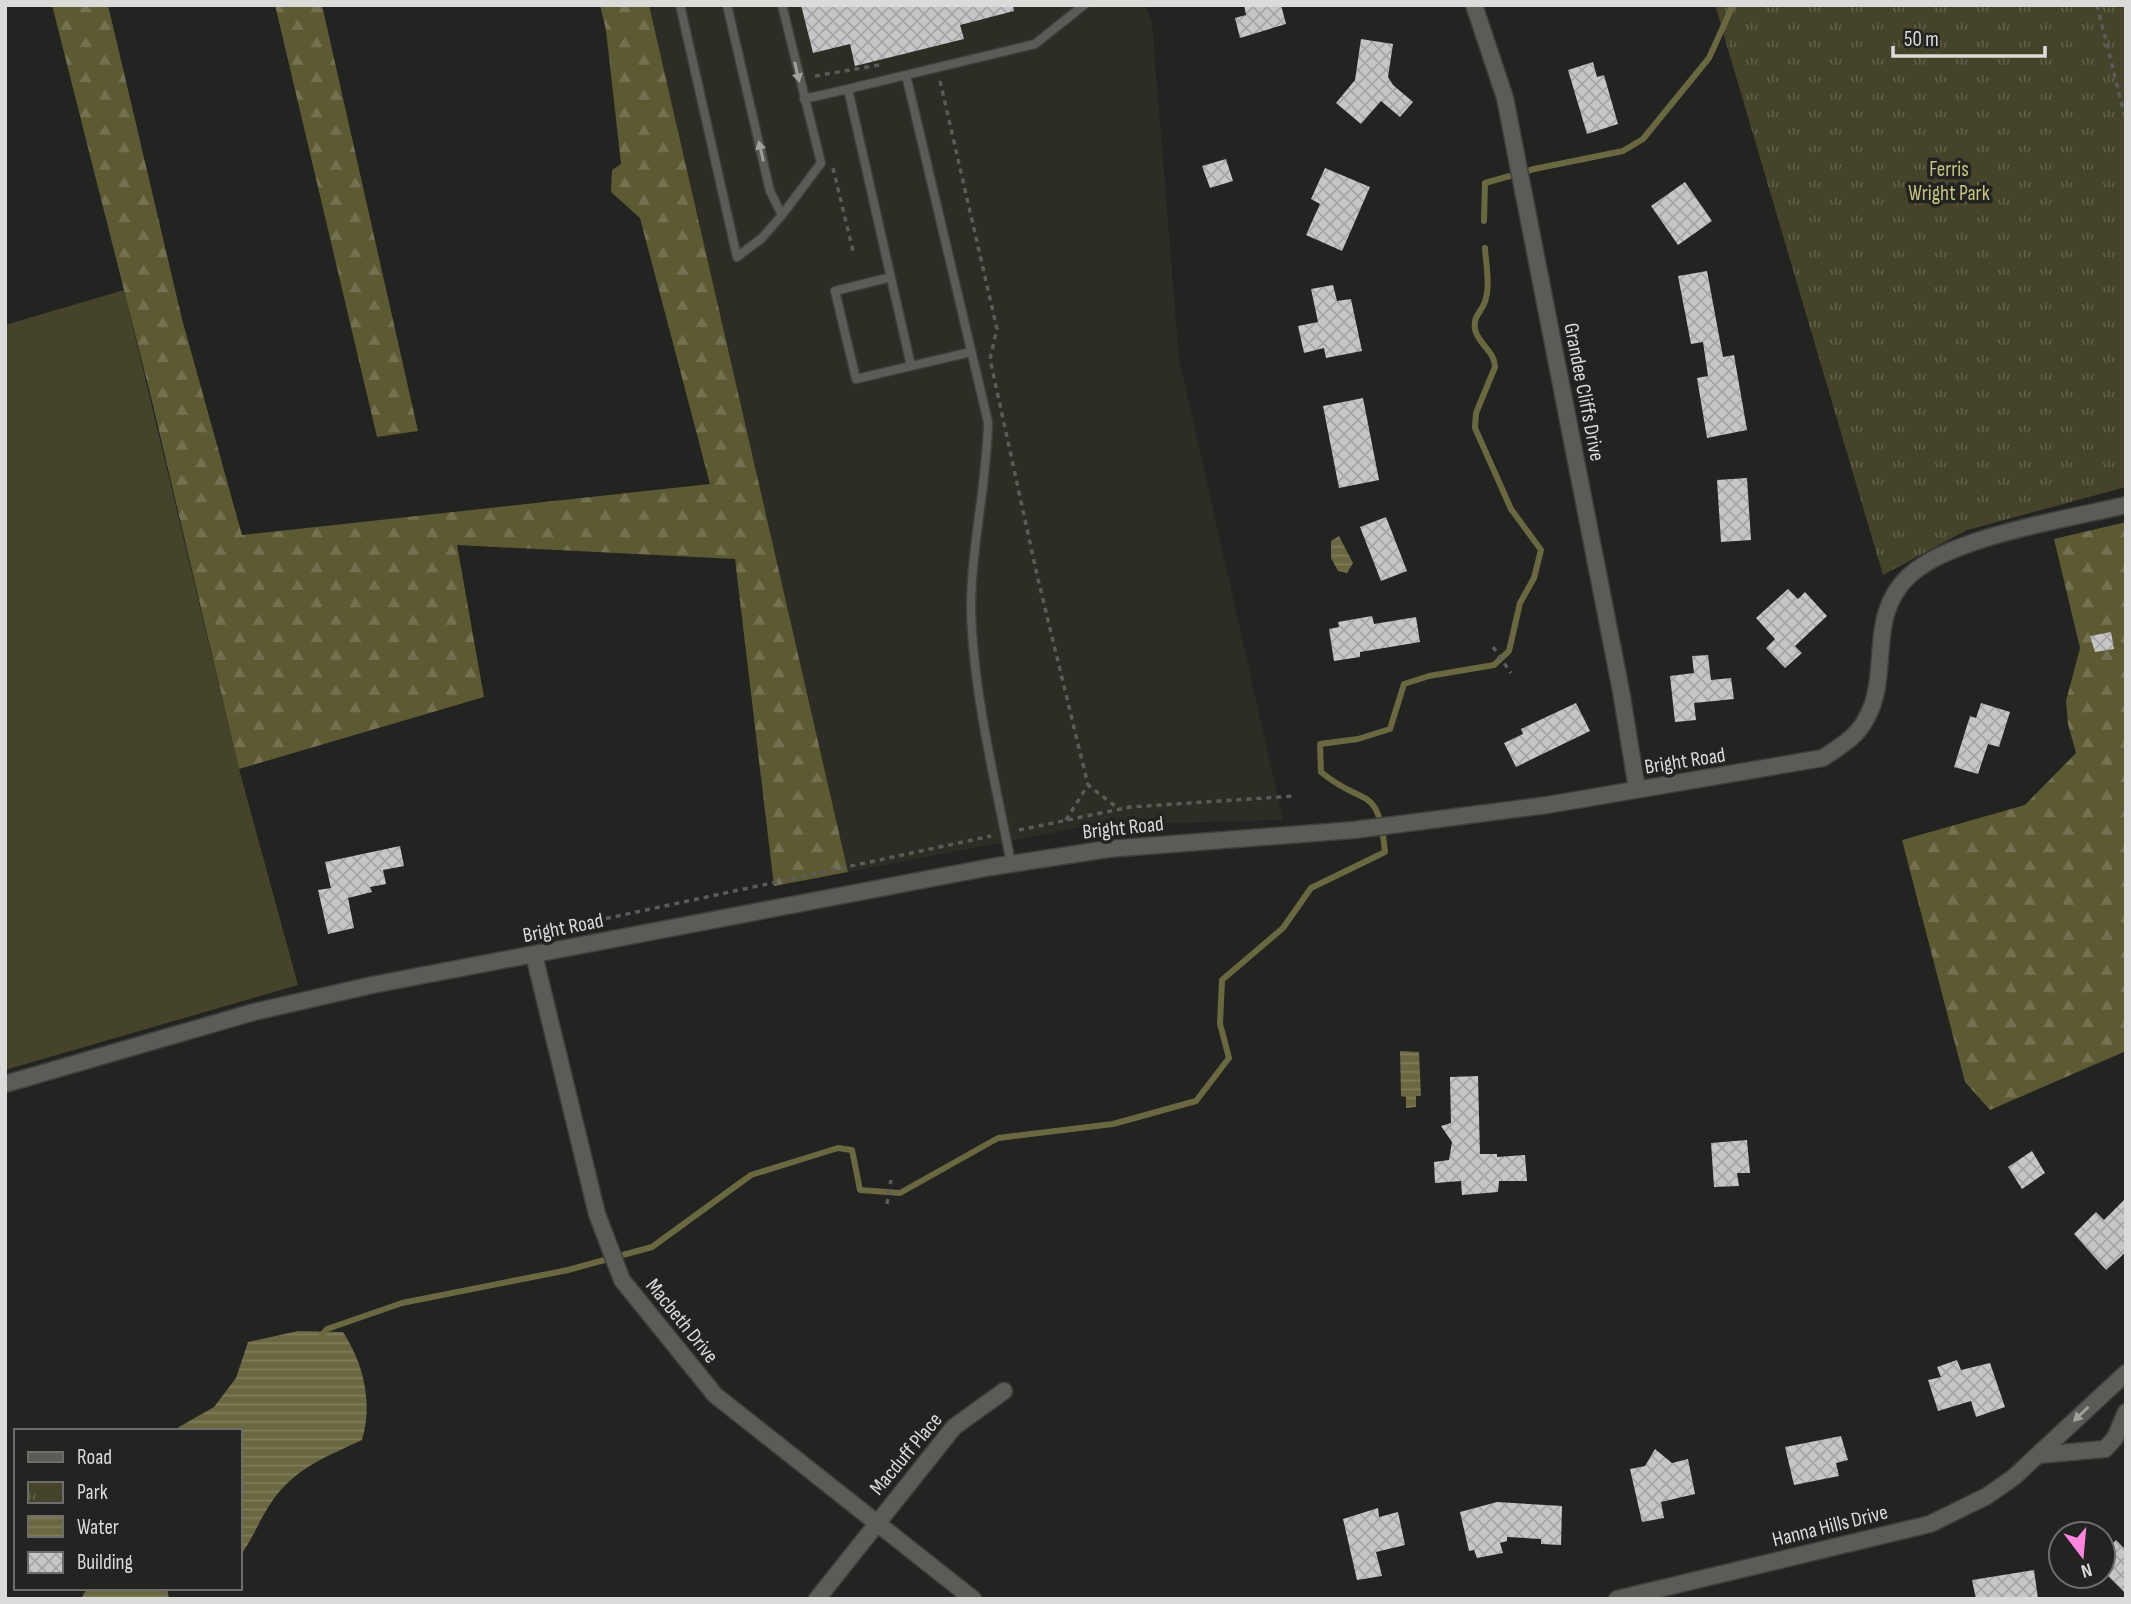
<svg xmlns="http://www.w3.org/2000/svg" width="2131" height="1604" viewBox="0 0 2131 1604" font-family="'Sofia Sans Condensed',sans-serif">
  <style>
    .built { fill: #2d2d25 }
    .grass { fill: #454329 }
    .forest { fill: url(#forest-firs) }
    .park { fill: url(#park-tufts) }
    .water { fill: url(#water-rules) }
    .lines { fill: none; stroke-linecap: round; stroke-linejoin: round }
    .stream { stroke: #6a6841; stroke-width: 6 }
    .building { fill: url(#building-cross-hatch) }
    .service-casing { stroke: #3e3e3d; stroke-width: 11 }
    .minor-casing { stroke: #3e3e3d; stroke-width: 19 }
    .path { stroke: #5b5b59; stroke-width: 3.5; stroke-dasharray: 5 5; stroke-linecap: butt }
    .service { stroke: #5b5b58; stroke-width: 8 }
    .minor { stroke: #5b5b58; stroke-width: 16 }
    .oneway { fill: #a1a1a0 }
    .labels { text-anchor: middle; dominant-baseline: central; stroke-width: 7; stroke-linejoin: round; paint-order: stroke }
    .park-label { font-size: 21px; fill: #c7c481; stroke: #232321 }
    .street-label { font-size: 21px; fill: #dbdbda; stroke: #232321 }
  </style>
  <defs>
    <pattern id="forest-firs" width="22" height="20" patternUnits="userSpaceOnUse" patternTransform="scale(1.75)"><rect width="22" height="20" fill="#5c5a33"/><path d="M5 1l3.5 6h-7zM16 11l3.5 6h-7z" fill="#737150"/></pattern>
    <pattern id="park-tufts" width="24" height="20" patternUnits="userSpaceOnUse" patternTransform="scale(1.75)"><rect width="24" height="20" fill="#454329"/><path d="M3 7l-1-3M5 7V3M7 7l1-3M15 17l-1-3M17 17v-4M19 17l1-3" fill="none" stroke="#5f5e47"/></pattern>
    <pattern id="water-rules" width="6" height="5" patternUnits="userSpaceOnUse" patternTransform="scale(1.75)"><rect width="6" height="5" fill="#6a6841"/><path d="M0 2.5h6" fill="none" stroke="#7f7d5c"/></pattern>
    <pattern id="building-cross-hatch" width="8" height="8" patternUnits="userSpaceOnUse" patternTransform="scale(1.75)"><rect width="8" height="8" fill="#c8c5c7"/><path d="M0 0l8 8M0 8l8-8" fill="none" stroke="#a6a4a6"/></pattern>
  </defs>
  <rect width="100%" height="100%" fill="#232321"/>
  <path class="built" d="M649 5H1146L1152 23 1179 358 1283 820 1093 825 848 872Z"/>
  <path class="grass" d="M124 290 239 769 298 985 5 1070V325Z"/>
  <path class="forest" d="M52 5H108L182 319 242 535 710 484 640 218 611 192 612 170 621 164 606 30 600 5H649L848 872 774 886 735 559 457 545 484 697 239 769 151 397Z
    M275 5H322L418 431 377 437Z
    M2126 522V1051L1990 1110 1965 1082 1902 840 2025 805 2076 753 2068 724 2066 701 2080 648 2054 539Z"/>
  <path class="park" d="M1715 5H2126V487L1967 530 1883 575Z"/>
  <path class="water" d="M1339 536 1353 563 1347 573 1338 571 1331 558V541Z
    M1400 1051 1419 1052 1421 1096H1416V1107L1406 1108V1097L1401 1096Z
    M298 1331 343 1332C364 1364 373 1404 362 1440 328 1456 295 1468 273 1500 260 1518 253 1539 240 1556V1431H172L214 1407 236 1378 248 1342Z
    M87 1588H167L169 1599H81Z"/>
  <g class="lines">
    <path class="stream" d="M1484 221 1485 183 1534 169 1623 151 1643 139 1709 58 1733 5
      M322 1335 327 1329 402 1303 568 1270 652 1247 751 1175 838 1148 852 1150 860 1190 900 1193 998 1138 1113 1124 1196 1101 1229 1058 1220 1024 1222 980 1283 928 1311 888 1385 852C1378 781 1365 809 1321 772L1320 744 1358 739 1390 729 1404 684 1429 676 1494 665 1509 651 1520 603 1534 578 1541 550 1511 509 1475 428 1476 413 1495 367C1495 351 1477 343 1475 329 1473 317 1480 313 1484 304 1491 288 1486 265 1485 248"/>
  </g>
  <path class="building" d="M801 5H1013L1014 11 960 25 964 39 855 66 850 44 813 53Z
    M1244 5H1281L1286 24 1240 38 1235 18 1246 15Z
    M1361 39 1393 44 1388 77 1393 85 1413 102 1400 117 1381 101 1361 124 1336 103 1355 80Z
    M1593 62 1597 77 1604 75 1618 124 1587 134 1568 70Z
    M1226 159 1233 181 1210 188 1202 166Z
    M1325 168 1370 187 1342 251 1306 235 1320 204 1311 199Z
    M1685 182 1712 221 1678 245 1651 206Z
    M1707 271 1723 357 1734 355 1747 430 1707 438 1697 378 1708 376 1703 342 1691 344 1678 276Z
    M1333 285 1337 301 1351 299 1362 351 1326 358 1324 348 1304 353 1298 326 1318 322 1311 289Z
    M1363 398 1379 480 1339 488 1323 406Z
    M1747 478 1751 540 1721 542 1717 480Z
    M1386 517 1407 571 1381 581 1360 527Z
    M1788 589 1798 599 1805 592 1827 616 1795 646 1802 653 1785 668 1766 648 1775 639 1756 618Z
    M1372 616 1374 624 1416 617 1420 642 1360 652V657L1334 661 1329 629 1339 627 1338 622Z
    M2111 632 2114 649 2095 652 2090 636Z
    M1708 655 1711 680 1731 678 1734 699 1694 703 1696 720 1675 722 1670 676 1694 673 1692 656Z
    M1576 703 1590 731 1516 767 1504 743 1523 734 1521 729Z
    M1981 703 2010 712 1999 747 1988 744 1978 774 1954 767 1970 716 1976 718Z
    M400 846 404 866 383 870 386 884 370 887 372 892 348 898 354 928 328 934 318 890 331 888 325 862Z
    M1478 1076 1480 1154H1497V1157L1525 1155 1527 1181H1499L1498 1192 1462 1195 1461 1181 1435 1183 1434 1162 1449 1160 1452 1142 1441 1126 1451 1123 1450 1077Z
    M1747 1140 1750 1173H1737L1739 1186 1714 1187 1711 1143Z
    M2032 1151 2045 1173 2022 1189 2008 1167Z
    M2126 1198V1252L2106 1270 2074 1234 2096 1212 2104 1220Z
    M1957 1360 1961 1370 1990 1363 2005 1407 1976 1417 1971 1401 1938 1411 1928 1380 1941 1377 1937 1367Z
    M1841 1436 1848 1460 1836 1463 1839 1476 1794 1485 1785 1447Z
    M1655 1449 1672 1463 1688 1459 1695 1494 1661 1502 1664 1518 1642 1522 1630 1469 1645 1466Z
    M1497 1502 1562 1506 1561 1545 1541 1544V1539L1507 1537V1541L1500 1543 1503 1553 1477 1558 1474 1550 1469 1551 1460 1512Z
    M1378 1508 1379 1517 1398 1512 1405 1545 1376 1552 1382 1576 1357 1580 1343 1519Z
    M2116 1540 2126 1550V1594L2103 1571V1553Z
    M2034 1570 2038 1599H1976L1972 1580Z"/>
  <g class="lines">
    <defs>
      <path id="service" d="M680 5 737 257 762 238 782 215
        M727 5 770 191 782 215 821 163 782 5
        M906 75 1035 44 1084 5
        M804 99 848 89
        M891 277 835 291 856 379 911 366
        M971 352 911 366 848 89 906 75 988 422C987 485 971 546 971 609 973 692 995 781 1011 863"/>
      <path id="minor" d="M1474 5 1505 98 1621 691 1637 789
        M534 955 597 1214 622 1280 715 1395 973 1599
        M5 1084 254 1012 372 985 991 867 1108 849 1354 830 1547 805 1823 758C1839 747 1857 737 1866 719 1892 674 1865 616 1910 575 1953 536 2068 519 2126 505
        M2038 1455 2105 1449 2115 1438 2126 1412
        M817 1599 954 1427 1004 1391
        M1617 1599 1930 1524 1987 1496 2014 1477 2126 1373"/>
    </defs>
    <use href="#service" class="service-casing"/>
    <use href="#minor" class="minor-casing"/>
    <path class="path" d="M2097 5 2126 121
      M815 76 879 65
      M940 81 997 329 990 359 1037 575 1088 785
      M833 168 853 251
      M1493 647 1511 673
      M1066 820 1088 785 1119 809
      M1019 830 1130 807 1295 796
      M563 933 562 928 991 836
      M887 1204 891 1180"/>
    <use href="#service" class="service"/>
    <use href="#minor" class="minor"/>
  </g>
  <defs><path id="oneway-solid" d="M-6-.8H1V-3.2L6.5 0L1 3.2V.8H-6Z" transform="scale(1.75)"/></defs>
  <g class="oneway">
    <use href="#oneway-solid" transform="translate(797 72) rotate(77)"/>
    <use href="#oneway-solid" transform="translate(761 151) rotate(-103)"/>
    <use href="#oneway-solid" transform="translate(2081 1414) rotate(136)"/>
  </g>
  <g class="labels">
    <g class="park-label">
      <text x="1949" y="169">Ferris<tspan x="1949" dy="24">Wright Park</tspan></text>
    </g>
    <g class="street-label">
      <text transform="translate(1584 392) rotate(79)">Grandee Cliffs Drive</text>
      <text transform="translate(1685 761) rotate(-9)">Bright Road</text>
      <text transform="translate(1123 828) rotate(-6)">Bright Road</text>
      <text transform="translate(563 928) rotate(-11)">Bright Road</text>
      <text transform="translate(682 1321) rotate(51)">Macbeth Drive</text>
      <text transform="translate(906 1454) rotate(-50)">Macduff Place</text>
      <text transform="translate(1830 1526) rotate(-14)">Hanna Hills Drive</text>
    </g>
  </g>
  <rect width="2131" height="1604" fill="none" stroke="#dbdbda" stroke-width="14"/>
  <rect x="14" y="1429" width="228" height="161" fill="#232321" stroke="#6d6d6b" stroke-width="2"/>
  <rect x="28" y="1452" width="35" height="10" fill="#5b5b58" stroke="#6d6d6b" stroke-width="2"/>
  <text x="77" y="1464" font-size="21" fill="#dbdbda">Road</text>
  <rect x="28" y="1482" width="35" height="21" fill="url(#park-tufts)" stroke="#6d6d6b" stroke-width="2"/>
  <text x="77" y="1499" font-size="21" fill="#dbdbda">Park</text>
  <rect x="28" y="1516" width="35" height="21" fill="url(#water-rules)" stroke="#6d6d6b" stroke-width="2"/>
  <text x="77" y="1534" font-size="21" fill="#dbdbda">Water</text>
  <rect x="28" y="1552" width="35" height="21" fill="url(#building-cross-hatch)" stroke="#6d6d6b" stroke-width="2"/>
  <text x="77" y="1569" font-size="21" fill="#dbdbda">Building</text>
  <g transform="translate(2082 1555) rotate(164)"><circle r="33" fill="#232321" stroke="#6d6d6b" stroke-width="2"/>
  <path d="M0-5L12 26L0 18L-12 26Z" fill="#fe85df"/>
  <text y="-10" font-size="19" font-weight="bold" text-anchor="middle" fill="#dbdbda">N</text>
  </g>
  <path d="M1893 46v10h152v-10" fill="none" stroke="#dbdbda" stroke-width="3.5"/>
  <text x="1904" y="46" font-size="21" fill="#dbdbda" stroke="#232321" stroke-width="5" paint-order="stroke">50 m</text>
</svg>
